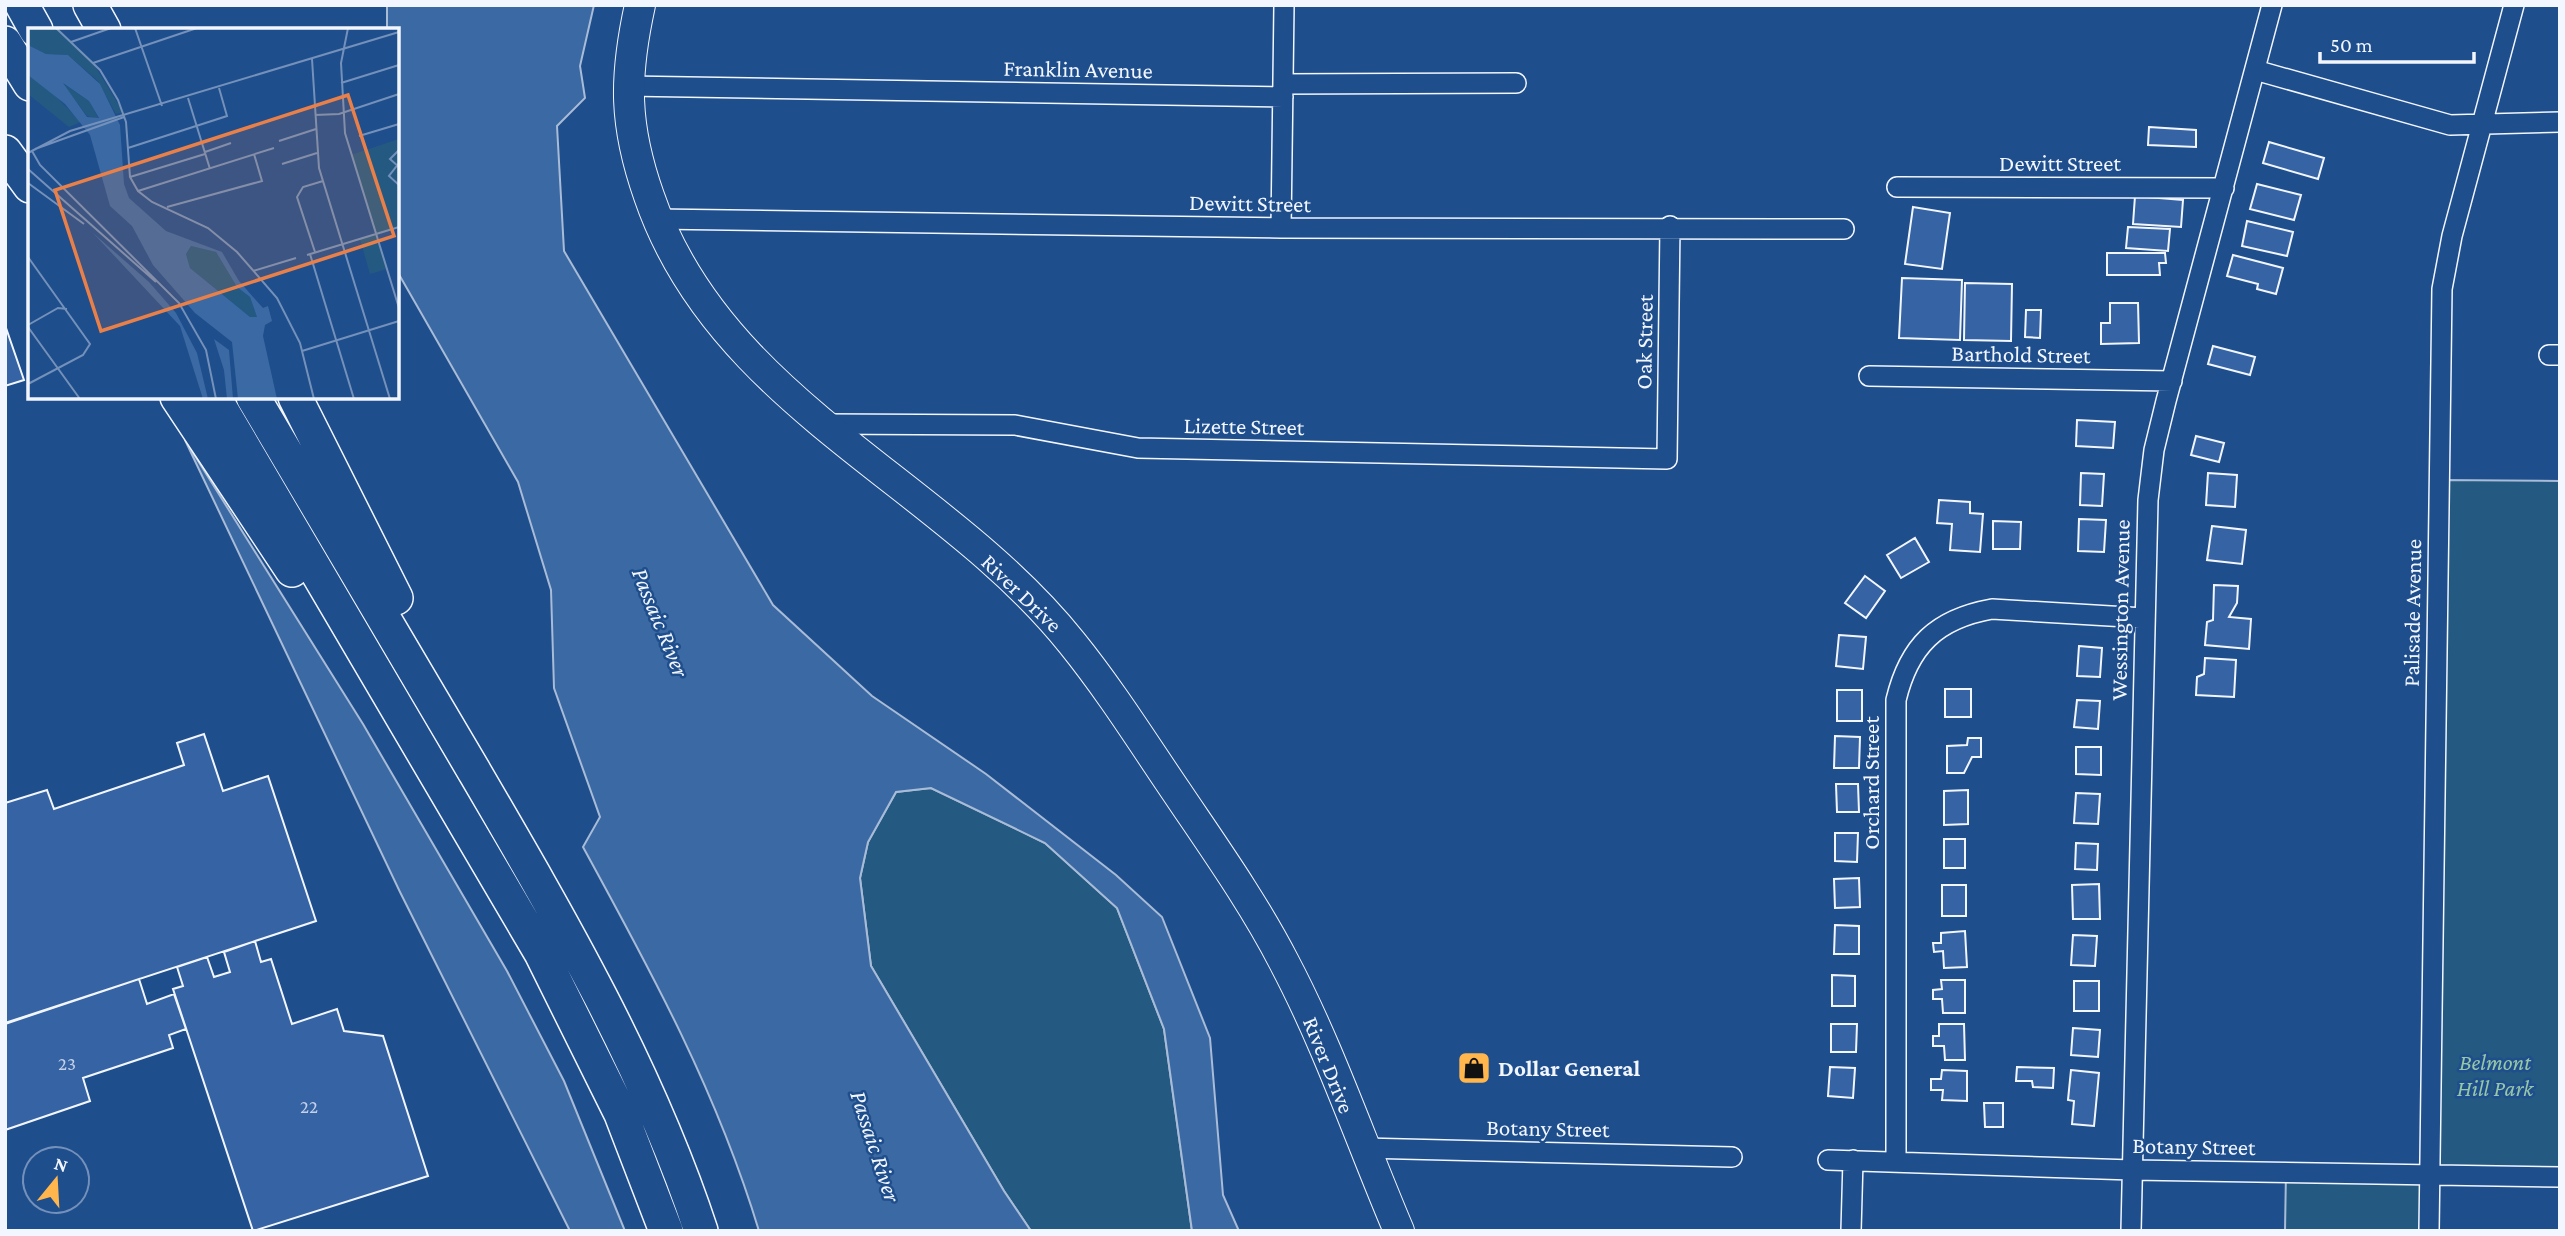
<svg xmlns="http://www.w3.org/2000/svg" width="2565" height="1236" viewBox="0 0 2565 1236" font-family="'Crimson Pro',serif">
  <style>
    .green { fill: #245a82; stroke: #a8bbd7; stroke-width: 2 }
    .water { fill: #3b69a3; stroke: #a8bbd7; stroke-width: 2 }
    .building { fill: #3563a3; stroke: #f2f6ff; stroke-width: 2 }
    .lines { fill: none; stroke-linecap: round; stroke-linejoin: round }
    .street-casing { stroke: #f2f6ff; stroke-width: 22 }
    .primary-casing { stroke: #f2f6ff; stroke-width: 32 }
    .highway-casing { stroke: #f2f6ff; stroke-width: 36 }
    .street { stroke: #1f4e8c; stroke-width: 19 }
    .primary { stroke: #1f4e8c; stroke-width: 30 }
    .highway { stroke: #1f4e8c; stroke-width: 33 }
    .labels { text-anchor: middle; dominant-baseline: central; stroke-width: 5; stroke-linejoin: round; paint-order: stroke }
    .number-label { font-size: 19px; fill: #c3d1e8 }
    .street-label { font-size: 23px; fill: #f2f6ff; stroke: #1f4e8c }
    .park-label { font-size: 23px; font-style: italic; fill: #97c8a6; stroke: #1f4e8c }
    .poi-label { font-size: 23px; font-weight: bold; fill: #f2f6ff; stroke: #1f4e8c; text-anchor: start }
    .water-label { font-size: 24px; font-style: italic; fill: #f2f6ff; stroke: #1f4e8c }
    .inset-road { fill: none; stroke: #7391ba; stroke-width: 2 }
    .view { fill: #ea8049; fill-opacity: 0.15; stroke: #ea8049; stroke-width: 3.5 }
    .inset-edge { fill: none; stroke: #f2f6ff; stroke-width: 3.5 }
  </style>
  <rect width="100%" height="100%" fill="#1f4e8c"/>
  <path class="green" d="M2439 480 2560 481V1177L2430 1174 2429 1231H2285L2286 1171 2429 1174Z
    M931 788 1045 843 1117 908 1164 1029 1192 1231H1031L1004 1191 871 966 860 878 868 842 896 792Z"/>
  <path class="water" d="M387 5H594L580 66 585 98 557 126 564 251 773 605 872 696 986 774 1116 875 1162 917 1210 1038 1223 1195 1239 1231H1192L1164 1029 1117 908 1045 843 931 788 896 792 868 842 860 878 871 966 1004 1191 1031 1231H759C717 1092 652 973 583 847L600 817 554 688 551 590 518 482 397 271V30H387Z
    M185 440 363 724 507 971 564 1081 625 1231H570L400 892Z"/>
  <path class="building" d="M2149 127 2196 130V147L2148 145Z
    M2269 142 2324 158 2318 179 2263 163Z
    M2257 184 2301 195 2294 220 2250 209Z
    M2135 196 2183 200 2181 227 2133 224Z
    M1913 207 1950 213 1942 269 1905 264Z
    M2247 221 2293 232 2287 256 2242 246Z
    M2128 227 2170 229 2168 251 2126 248Z
    M2107 253H2165L2166 263H2159L2160 275H2107Z
    M2233 255 2283 268 2276 294 2257 289 2258 284 2227 276Z
    M1902 278 1962 280 1960 340 1899 338Z
    M1965 283 2012 284 2011 341 1964 340Z
    M2110 303H2138L2139 343 2101 344V323H2110Z
    M2026 310H2041L2040 338 2025 337Z
    M5 325 24 380 5 386Z
    M2213 346 2255 357 2250 375 2208 364Z
    M2077 420 2115 422 2113 448 2076 446Z
    M2196 436 2224 443 2219 462 2191 455Z
    M2081 473 2104 474 2102 506 2080 505Z
    M2208 473 2237 475 2235 507 2206 505Z
    M1939 500 1970 502V513L1983 514 1980 552 1950 550 1952 524 1937 523Z
    M2079 519 2106 520 2104 552 2078 551Z
    M1993 521 2021 522 2020 549H1993Z
    M2212 526 2246 530 2242 564 2207 560Z
    M1915 538 1929 562 1901 578 1887 555Z
    M1865 576 1885 591 1866 618 1845 603Z
    M2214 585 2238 586 2237 603 2229 617 2251 619 2249 649 2205 645 2207 622 2213 620Z
    M1839 635 1866 637 1863 669 1836 666Z
    M2079 646 2102 648 2100 677 2077 676Z
    M2205 658 2236 660 2234 697 2196 695 2197 677 2204 674Z
    M1945 689H1971V717H1945Z
    M1837 690H1862V721H1837Z
    M2077 700 2100 701 2098 729 2074 727Z
    M204 734 223 791 268 776 316 921 5 1023V803L47 790 54 809 184 765 177 743Z
    M1835 736 1860 737 1859 768H1834Z
    M1968 738H1981V757H1972L1964 773H1947V746L1967 745Z
    M2076 747H2101V775L2076 774Z
    M1836 784H1858L1859 812H1837Z
    M1968 790V824L1944 825V791Z
    M2076 793 2100 794 2098 824 2074 823Z
    M1835 833H1858L1857 862 1835 861Z
    M1944 839H1965V868H1944Z
    M2076 843 2098 844 2097 870 2075 869Z
    M1859 878 1860 907 1835 908 1834 879Z
    M2099 884 2100 919H2073L2072 885Z
    M1942 885H1966V916H1942Z
    M1835 925 1859 926V954H1834Z
    M1965 931 1967 967 1944 968 1943 951 1934 952 1933 943H1941V933Z
    M2073 935 2097 936 2095 966 2071 965Z
    M255 941 261 962 271 959 292 1024 337 1009 344 1031 383 1036 428 1176 253 1231 173 989 183 986 177 967 207 957 214 977 230 972 224 952Z
    M1832 975 1855 976V1006H1832Z
    M139 979 147 1004 174 994 186 1029 169 1035 173 1048 83 1078 90 1101 5 1130V1024Z
    M1941 980H1965V1013H1943L1942 999H1933V990L1942 989Z
    M2074 981H2099V1011H2074Z
    M1831 1024H1857L1856 1052H1831Z
    M1939 1024H1964L1965 1060H1945L1944 1046H1933V1036H1939Z
    M2073 1028 2100 1030 2098 1057 2071 1055Z
    M1830 1067 1855 1068 1853 1098 1828 1096Z
    M2017 1067 2054 1068 2053 1088 2033 1087 2032 1081H2016Z
    M1942 1070 1967 1071V1101L1942 1100 1943 1090H1931V1079H1941Z
    M2071 1070 2099 1073 2094 1126 2072 1124 2074 1101 2068 1100Z
    M1984 1103H2003V1127H1985Z"/>
  <g class="lines">
    <defs>
      <path id="street" d="M2255 70 2450 125 2560 122
        M1283 84 1516 83
        M627 86 1283 97
        M1897 187 2224 188
        M656 219 1281 228 1844 229
        M1281 228 1284 5
        M2549 355H2560
        M1869 376 2172 381
        M823 424 1015 425 1138 448 1667 459 1670 226
        M1363 1148 1732 1157
        M1828 1160 2132 1170 2560 1177
        M1896 1162V700C1909 646 1936 619 1992 609L2144 618
        M1851 1231 1853 1160
        M2131 1231 2148 500 2154 450 2166 401 2272 5
        M2429 1231 2442 289 2452 236 2514 5"/>
      <path id="primary" d="M640 5C624 78 624 125 649 196 720 404 943 481 1072 643 1110 690 1142 741 1176 791 1213 846 1253 902 1284 962 1329 1047 1361 1142 1399 1231"/>
      <path id="highway" d="M22 5 36 30
        M90 5 104 30
        M5 43 30 84
        M5 152 30 186
        M177 397 292 570
        M214 397 541 953 621 1114 666 1231
        M253 397C327 522 400 647 474 771 561 920 647 1067 701 1231
        M295 397 396 598"/>
    </defs>
    <use href="#street" class="street-casing"/>
    <use href="#primary" class="primary-casing"/>
    <use href="#highway" class="highway-casing"/>
    <use href="#street" class="street"/>
    <use href="#primary" class="primary"/>
    <use href="#highway" class="highway"/>
  </g>
  <defs>
    <symbol id="shop-square" viewBox="-11 -11 22 22"><rect x="-9" y="-9" width="18" height="18" rx="4" fill="#ffb74d" stroke="#1f4e8c"/><path d="M-5-2.5h2.3a2.7 3.5 0 0 1 5.4 0H5L5.5 6h-11ZM-1.5-2.5h3a1.5 2.3 0 0 0-3 0Z" fill="#111"/></symbol>
  </defs>
  <g fill-rule="evenodd">
    <use href="#shop-square" x="1455" y="1049" width="38" height="38"/>
  </g>
  <g class="labels">
    <g class="number-label">
      <text x="67" y="1063">23</text>
      <text x="309" y="1106">22</text>
    </g>
    <g class="street-label">
      <text transform="translate(1078 69) rotate(1)">Franklin Avenue</text>
      <text x="2060" y="163">Dewitt Street</text>
      <text transform="translate(1250 203) rotate(1)">Dewitt Street</text>
      <text transform="translate(1644 342) rotate(-89)">Oak Street</text>
      <text transform="translate(2021 354) rotate(1)">Barthold Street</text>
      <text transform="translate(1244 426) rotate(1)">Lizette Street</text>
      <text transform="translate(1022 593) rotate(44)">River Drive</text>
      <text transform="translate(2120 610) rotate(-89)">Wessington Avenue</text>
      <text transform="translate(2412 613) rotate(-89)">Palisade Avenue</text>
      <text transform="translate(1871 783) rotate(-90)">Orchard Street</text>
      <text transform="translate(1329 1065) rotate(68)">River Drive</text>
      <text transform="translate(1548 1128) rotate(1)">Botany Street</text>
      <text transform="translate(2194 1146) rotate(1)">Botany Street</text>
    </g>
    <g class="park-label">
      <text x="2495" y="1062">Belmont<tspan x="2495" dy="26">Hill Park</tspan></text>
    </g>
    <g class="poi-label">
      <text x="1498" y="1068">Dollar General</text>
    </g>
    <g class="water-label">
      <text transform="translate(661 622) rotate(68)">Passaic River</text>
      <text transform="translate(876 1146) rotate(72)">Passaic River</text>
    </g>
  </g>
  <g transform="translate(28 28)">
    <rect width="371" height="371" fill="#1f4e8c"/>
    <path d="M0 0H28L65 35 95 84 88 86 70 53 40 27 18 26 0 17ZM0 47H6L53 94 41 99 0 66ZM34 55 61 73 71 91 59 88ZM371 111V199L348 206 359 241 342 246 332 211 347 206 323 127ZM163 218 188 224 209 259 222 269 229 289H222L162 240 158 226Z" fill="#245a82"/>
    <path d="M0 17 18 26 40 27 72 56 92 97 96 156 101 170 138 203 194 224 211 253 235 280 240 278 244 293 237 297 235 308 249 371H210L204 314 167 285 125 237 104 198 82 178 62 107 37 76 0 47ZM35 55 61 73 71 90 59 89ZM163 218 188 224 209 259 222 269 229 289H222L162 240 158 226ZM65 205 121 254 148 285 169 325 180 371H175L152 298ZM186 311 201 322 205 371H199L196 342Z" fill="#3b69a3" fill-rule="evenodd"/>
    <path class="inset-road" d="M28 0 72 42 90 72 98 94 102 149 110 163 124 174 180 200 209 224 249 270 272 315 286 371M107 0 134 78M320 0 313 35 317 105 371 280M43 14 83 0M284 31 291 140 362 371M65 35 169 0M313 55 371 37M160 70 182 141M287 87 311 86 371 66M331 108 371 96M251 113 288 101M100 120 199 88 191 60M7 121 96 89M371 122 362 131 371 139M4 123 12 137 151 275 178 322 188 371M177 124 203 115M0 125 42 103 371 4M371 135 361 148 371 157M254 136 289 125M0 141 128 254M102 149 177 126M0 155 56 196M110 163 246 120M139 179 234 153 226 126M287 224 269 169 275 159 295 153M282 226 326 371M279 227 371 199M0 229 62 316 55 327 0 356M225 243 268 230M0 297 30 280 39 281M0 299 52 371M274 323 371 293"/>
    <path class="view" d="M320 67 366 208 73 303 27 162Z"/>
    <rect width="371" height="371" class="inset-edge"/>
  </g>
  <rect width="2565" height="1236" fill="none" stroke="#f2f6ff" stroke-width="14"/>
  <g transform="translate(56 1180) rotate(18)"><circle r="33" fill="#1f4e8c" stroke="#7391ba" stroke-width="2"/>
  <path d="M0-5L12 26L0 18L-12 26Z" fill="#ffb74d"/>
  <text y="-10" font-size="19" font-weight="bold" text-anchor="middle" fill="#f2f6ff">N</text>
  </g>
  <path d="M2320 52v10h154v-10" fill="none" stroke="#f2f6ff" stroke-width="3.5"/>
  <text x="2330" y="52" font-size="21" fill="#f2f6ff" stroke="#1f4e8c" stroke-width="5" paint-order="stroke">50 m</text>
</svg>
